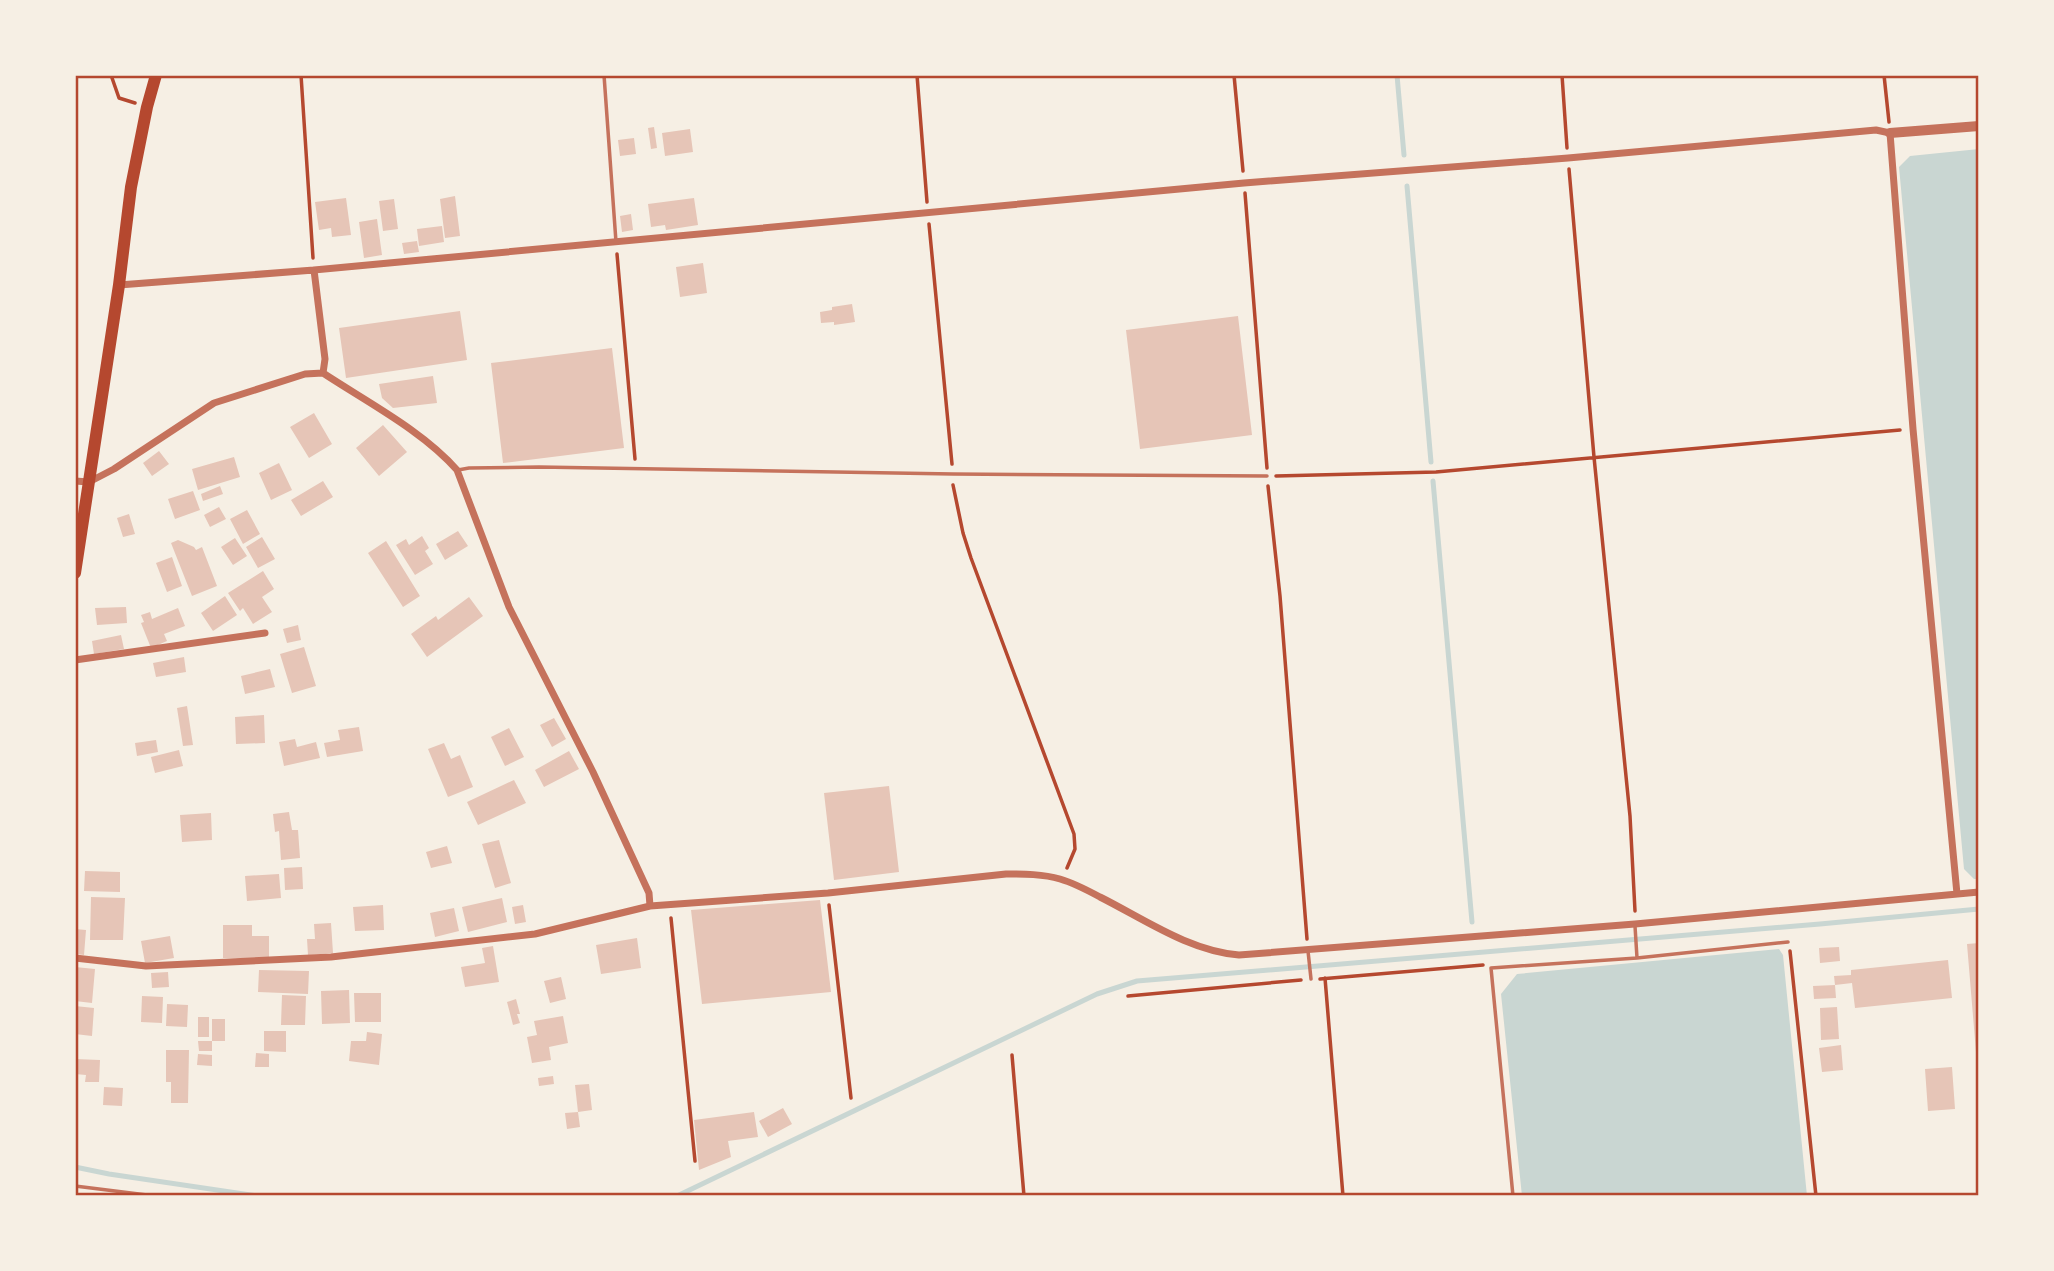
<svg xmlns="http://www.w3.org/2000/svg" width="2054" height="1271" viewBox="0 0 2054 1271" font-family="'Archivo Narrow',sans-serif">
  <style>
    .water { fill: #c9d6d2 }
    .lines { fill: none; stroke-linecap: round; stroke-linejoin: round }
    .stream { stroke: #c9d6d2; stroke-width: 5 }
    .building { fill: #e6c5b7 }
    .path { stroke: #b5482f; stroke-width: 3.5 }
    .service { stroke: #c5725c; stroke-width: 3.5 }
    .minor { stroke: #c5725c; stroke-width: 7 }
    .tertiary { stroke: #c5725c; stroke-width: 10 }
    .primary { stroke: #b5482f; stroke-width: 12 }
    .neatline { fill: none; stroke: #b5482f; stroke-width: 2.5 }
  </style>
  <rect width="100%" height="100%" fill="#f6efe4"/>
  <path class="water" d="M1979 149V879H1974L1964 869 1899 167 1910 156Z
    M1779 949 1783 955 1807 1196H1522L1501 994 1517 974Z"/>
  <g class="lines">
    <path class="stream" d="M1397 75 1404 155
      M1407 186 1431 462
      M1433 481 1472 922
      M75 1167 109 1174 258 1196
      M677 1196 1097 994 1137 981 1820 924 1979 909"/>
  </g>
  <path class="building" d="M654 127 657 148 651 149 648 128Z
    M690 129 693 152 665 156 662 133Z
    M634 138 636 154 620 156 618 140Z
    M455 196 460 236 445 238 440 199Z
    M346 198 351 235 332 237 331 228 319 230 315 202Z
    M694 198 698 225 666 230 665 225 651 227 648 204Z
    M394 199 398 229 383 231 379 201Z
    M631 214 633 230 622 232 620 216Z
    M377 219 382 255 364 258 359 222Z
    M442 226 444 242 419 246 417 229Z
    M417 241 419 252 404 254 402 243Z
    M703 263 707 293 680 297 676 267Z
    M852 304 855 322 834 325V322L821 323 820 312 832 310V307Z
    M460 311 467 360 346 378 339 328Z
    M1238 316 1252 435 1140 449 1126 330Z
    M612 348 624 448 503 463 491 363Z
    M433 376 437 403 393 408 382 398 379 384Z
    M314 413 332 444 309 458 290 427Z
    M383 425 407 452 379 476 356 448Z
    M159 451 169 464 152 476 143 463Z
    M234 457 240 477 198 490 192 469Z
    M279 463 292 490 271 500 259 473Z
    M323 481 333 497 301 516 291 500Z
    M220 486 223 494 203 501 201 494Z
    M193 491 200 510 175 519 168 499Z
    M219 507 226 519 210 527 204 515Z
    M247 510 260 534 243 544 230 519Z
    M129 514 135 534 123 537 117 518Z
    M458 531 468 546 445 560 436 544Z
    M422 536 429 548 425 551 433 564 415 575 396 545 406 539 409 545Z
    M262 537 275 559 258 568 246 547Z
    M235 538 247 556 233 565 221 547Z
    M178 540 194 547 196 550 202 547 217 586 192 596 171 543Z
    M386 541 420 596 403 607 368 553Z
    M172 557 182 586 167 592 156 563Z
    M263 571 274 589 262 597 272 612 253 624 243 608 240 611 228 593Z
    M225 596 237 615 213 631 201 613Z
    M469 597 483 616 427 657 411 634 436 616 438 620Z
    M126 607 127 623 97 625 95 608Z
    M178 608 185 626 164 634 167 641 151 648 141 623 144 622 141 615 150 612 152 619Z
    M298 625 301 640 287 643 283 629Z
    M121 635 124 649 94 654 92 641Z
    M304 647 316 686 292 693 280 654Z
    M184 657 186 672 156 677 153 663Z
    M270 669 275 687 245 694 241 676Z
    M187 706 193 745 183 746 177 708Z
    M264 715 265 743 236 744 235 717Z
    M554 718 566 739 552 747 540 725Z
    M359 727 363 751 327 757 324 743 340 740 338 730Z
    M509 728 524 757 505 766 491 737Z
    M295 739 297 747 316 742 320 758 284 766 279 742Z
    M156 740 158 752 137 756 135 743Z
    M444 743 451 759 460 755 473 787 448 797 428 749Z
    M179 750 183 766 155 773 151 757Z
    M569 751 579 769 544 787 535 770Z
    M514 780 526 803 478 825 467 802Z
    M889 786 899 872 834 880 824 793Z
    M289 812 292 830H298L300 858 281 860 279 831 275 832 273 814Z
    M211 813 212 840 182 842 180 815Z
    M499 840 511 883 495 888 482 844Z
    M447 846 452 863 431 868 426 852Z
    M302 867 303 889 285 890 284 868Z
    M85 871 120 872V892L84 891Z
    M279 874 281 898 247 901 245 876Z
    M91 897 125 898 123 940H90Z
    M502 898 507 922 468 932 462 907Z
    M820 900 831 992 702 1004 691 910Z
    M383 905 384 930 355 931 353 907Z
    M523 905 526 922 515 924 512 907Z
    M454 908 459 931 435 937 430 913Z
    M331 923 333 953 308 955 307 939H315L314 924Z
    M223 925H252V936H269V958H223Z
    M75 929 86 930 84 955 75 954Z
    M170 936 174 958 145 963 141 941Z
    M637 938 641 968 601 974 596 945Z
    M1979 943V1064H1977L1967 944Z
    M493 946 499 982 465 987 461 967 485 963 482 948Z
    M1839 947 1840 961 1820 963 1819 948Z
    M1948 960 1952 998 1855 1008 1852 983 1835 985 1834 976 1851 975V970Z
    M75 967 95 969 92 1003 75 1001Z
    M259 970 309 971 308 994 258 992Z
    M168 972 169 987 152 988 151 973Z
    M561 977 566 999 550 1003 544 981Z
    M1835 985 1836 998 1814 999 1813 986Z
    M349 990 350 1023 322 1024 321 991Z
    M354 993H381V1022H355Z
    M282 995 306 996 305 1025H281Z
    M142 996 163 997 162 1023 141 1022Z
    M516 999 520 1014H517L520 1023 513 1025 507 1002Z
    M167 1004 188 1005 187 1027 166 1026Z
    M75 1006 94 1008 92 1036 75 1034Z
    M1837 1007 1839 1039 1821 1040 1820 1008Z
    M563 1016 568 1043 549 1047 551 1060 532 1063 527 1037 537 1035 534 1021Z
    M198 1017H209V1037H198Z
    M212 1019H225V1041H212V1051H199L198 1041H212Z
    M264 1031H286V1052L264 1051Z
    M367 1032 382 1034 379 1065 349 1061 351 1041H366Z
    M1841 1045 1843 1070 1822 1072 1819 1048Z
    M166 1050H189L188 1103H171V1082H166Z
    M256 1053 269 1054V1067H255Z
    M198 1054 212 1055V1066L197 1065Z
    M75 1059 100 1060 99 1082H85L86 1075 75 1074Z
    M1952 1067 1955 1109 1928 1111 1925 1069Z
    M553 1076 554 1084 539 1086 538 1078Z
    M589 1084 592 1110 578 1112 575 1085Z
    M104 1087 123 1088 122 1106 103 1105Z
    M783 1108 792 1124 768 1137 759 1121Z
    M578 1112 580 1127 567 1129 565 1113Z
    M754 1112 758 1137 728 1141 731 1157 699 1170 694 1120Z"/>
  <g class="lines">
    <path class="path" d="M111 75 119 98 135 103
      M301 75 313 258
      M917 75 927 202
      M1234 75 1243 171
      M1562 75 1567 148
      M1884 75 1889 122
      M1569 169 1594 457 1630 816 1635 911
      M1245 193 1267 468
      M929 224 952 464
      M617 254 635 459
      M1276 476 1436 472 1900 430
      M953 485 963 533 971 558 1074 834 1075 849 1067 868
      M1268 486 1280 596 1307 939
      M829 905 851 1098
      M671 918 695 1161
      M1790 951 1816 1196
      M1325 978 1343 1196
      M1320 979 1483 965
      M1128 996 1301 980
      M1012 1055 1024 1196"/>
    <path class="service" d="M604 75 616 242
      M458 470 469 468 539 467 953 474 1267 476
      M1635 926 1637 958
      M1308 951 1311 979
      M75 1186 155 1196
      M1513 1196 1491 968 1637 958 1788 942"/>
    <path class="minor" d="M314 270 325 359 323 373
      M119 285 314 270 1244 183 1568 158 1876 130 1890 133 1913 429 1957 894
      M75 481 89 482 114 469 214 403 305 374 323 373C367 402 423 431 457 470L509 607 593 772 649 893 650 906
      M75 660 265 633
      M75 958 146 966 331 957 535 934 650 906 828 893 1006 874C1024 874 1043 874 1060 879 1074 883 1087 890 1100 897 1144 919 1189 951 1239 955L1635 924 1979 892"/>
    <path class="tertiary" d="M1890 133 1979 126"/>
    <path class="primary" d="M75 573 119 285 131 187 147 107 156 75"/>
  </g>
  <rect width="2054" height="1271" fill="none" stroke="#f6efe4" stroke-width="154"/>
  <rect x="77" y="77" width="1900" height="1117" class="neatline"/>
</svg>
